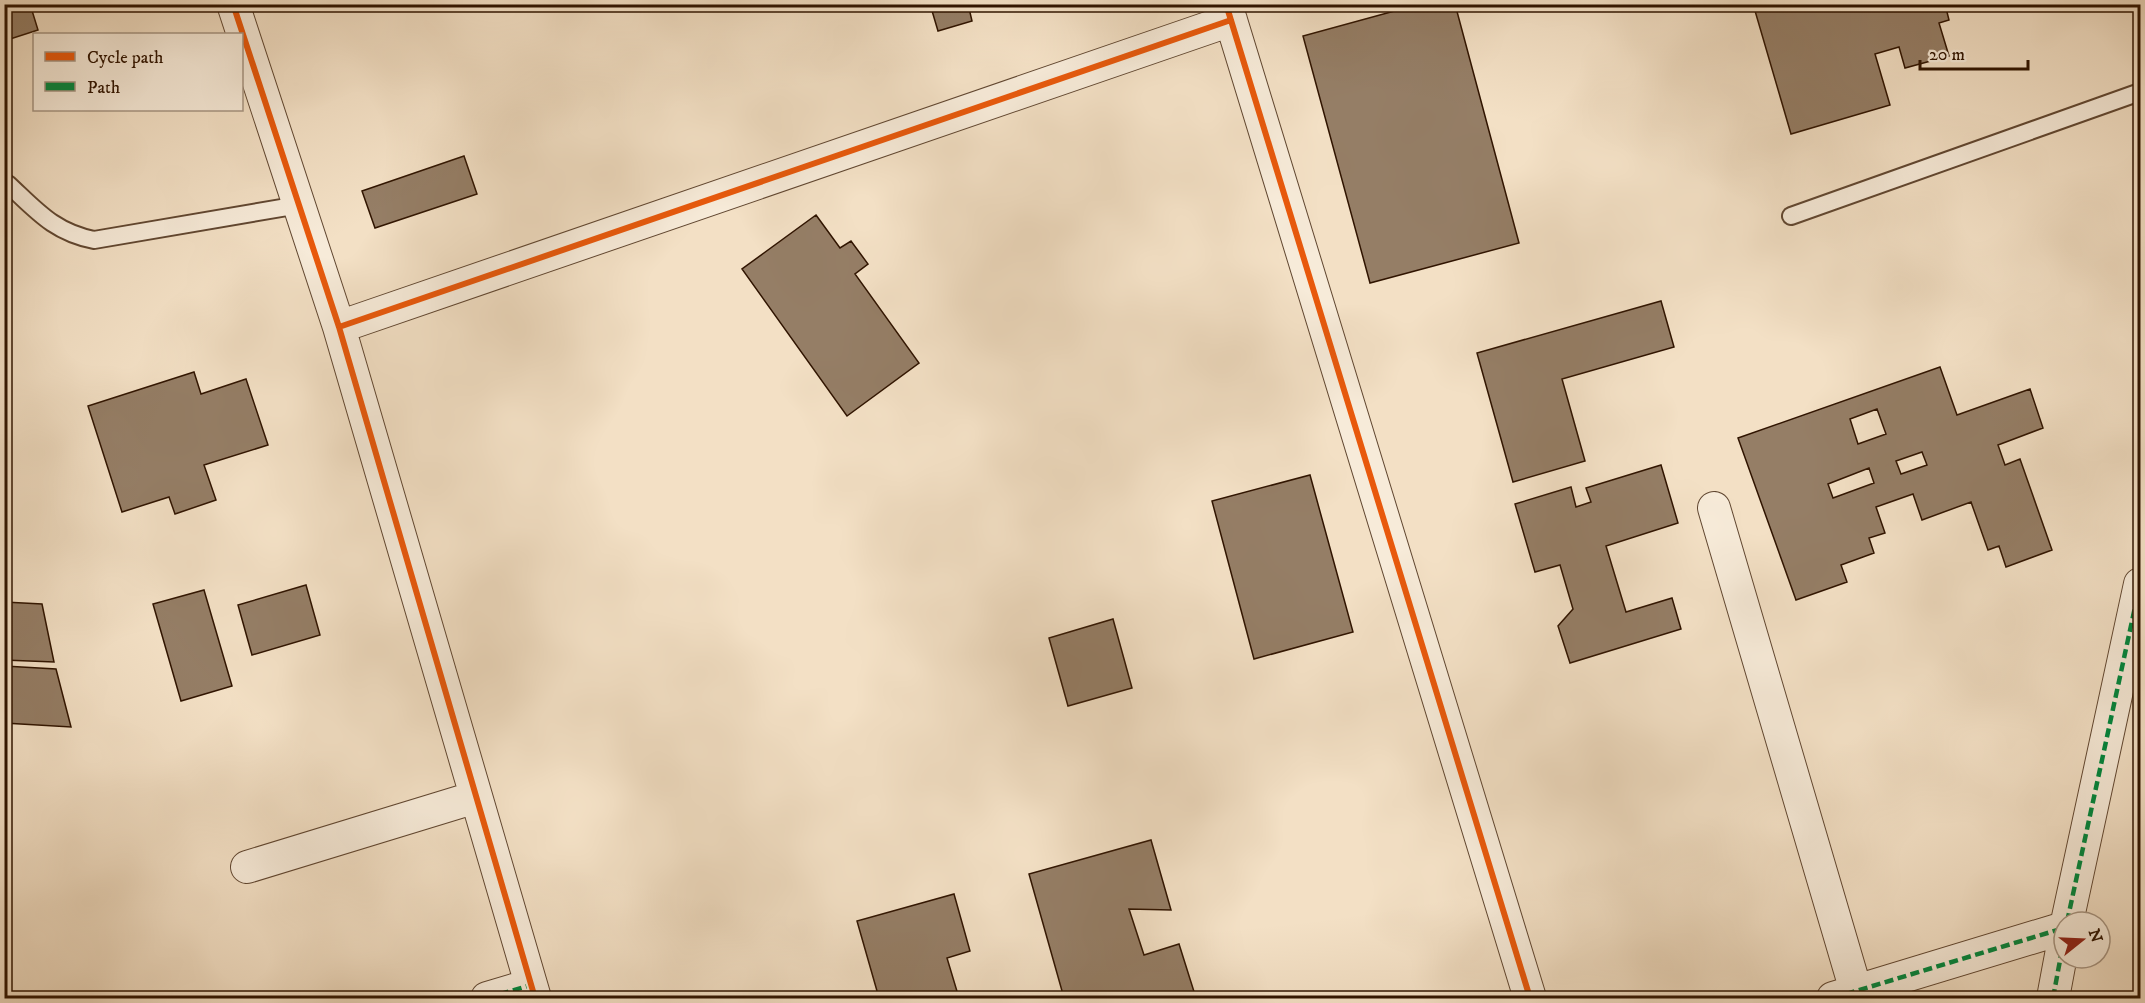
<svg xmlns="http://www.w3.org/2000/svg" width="2145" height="1003" viewBox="0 0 2145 1003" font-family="'IM FELL DW Pica',serif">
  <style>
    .building { fill: #957e66; stroke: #301400; stroke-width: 1.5; fill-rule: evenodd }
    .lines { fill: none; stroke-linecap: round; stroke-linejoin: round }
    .lane-casing { stroke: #614731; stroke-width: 20 }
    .street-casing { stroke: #614731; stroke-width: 34 }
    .lane { stroke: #f7ebd9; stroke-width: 16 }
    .street { stroke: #f7ebd9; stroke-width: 32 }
    .quiet { stroke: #00873e; stroke-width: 4.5; stroke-dasharray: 9 4.5; stroke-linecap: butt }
    .cycleway-casing { stroke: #f7ebd9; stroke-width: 10 }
    .cycleway { stroke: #e8590c; stroke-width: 6 }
  </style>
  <rect width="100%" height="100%" fill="#f3e0c5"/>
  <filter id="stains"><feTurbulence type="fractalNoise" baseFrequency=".00333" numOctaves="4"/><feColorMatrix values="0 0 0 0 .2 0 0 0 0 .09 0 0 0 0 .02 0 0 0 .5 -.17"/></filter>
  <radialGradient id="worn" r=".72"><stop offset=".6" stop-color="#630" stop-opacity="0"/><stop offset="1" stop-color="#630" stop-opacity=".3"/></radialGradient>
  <path class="building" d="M4 4H30L38 30 4 41Z
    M930 4H968L972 21 938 31Z
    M1420 4H1455L1519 243 1370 283 1303 36Z
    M1753 4H1945L1949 20 1939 23 1949 56 1905 68 1899 47 1875 54 1890 105 1791 134Z
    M464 156 477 194 375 228 362 191Z
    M816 215 840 248 851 241 868 264 855 274 919 363 847 416 742 269Z
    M1661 301 1674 347 1562 379 1585 461 1513 482 1477 353Z
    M1940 367 1957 415 2030 389 2043 428 1998 445 2005 465 2020 459 2052 550 2006 567 1999 546 1988 550 1971 502 1922 520 1913 494 1876 507 1885 533 1869 538 1874 553 1841 565 1847 582 1796 600 1738 438ZM1877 409 1886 434 1858 444 1850 419ZM1922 452 1927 465 1901 474 1896 461ZM1869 468 1874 483 1833 498 1828 484Z
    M194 372 201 394 246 379 268 445 204 465 216 500 175 514 169 497 122 512 88 406Z
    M1661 465 1678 523 1606 546 1626 612 1672 598 1681 629 1570 663 1558 626 1573 609 1560 565 1535 572 1515 504 1571 487 1576 507 1591 502 1586 488Z
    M1310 475 1353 632 1254 659 1212 501Z
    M306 585 320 635 252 655 238 605Z
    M204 590 232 686 181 701 153 604Z
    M4 602 42 604 54 662 4 660Z
    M1113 619 1132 688 1068 706 1049 638Z
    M4 666 56 669 71 727 4 723Z
    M1151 840 1171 910 1129 909 1144 955 1179 944 1196 998H1064L1029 874Z
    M954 894 970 951 947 958 959 998H879L857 921Z"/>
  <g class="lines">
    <defs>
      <path id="lane" d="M8 184C37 211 54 232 94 240L299 205
        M1791 216 2140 92"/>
      <path id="street" d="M233 4 339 327 535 998
        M1226 4 1530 998
        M339 327 1231 20
        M1714 508 1856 991
        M247 867 476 797
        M2067 922 2140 584
        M487 998 531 985
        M1833 998 2064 928
        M2053 998 2064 939"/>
    </defs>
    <use href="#lane" class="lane-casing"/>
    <use href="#street" class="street-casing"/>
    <use href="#lane" class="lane"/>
    <use href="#street" class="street"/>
    <path class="quiet" d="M2067 922 2140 584
      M487 998 531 985
      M1833 998 2064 928
      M2053 998 2064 939"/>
    <defs>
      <path id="cycleway" d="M233 4 339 327 535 998
        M1226 4 1530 998
        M339 327 1231 20"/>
    </defs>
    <use href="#cycleway" class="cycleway-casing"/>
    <use href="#cycleway" class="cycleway"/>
  </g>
  <rect width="2145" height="1003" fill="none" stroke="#f3e0c5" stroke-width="24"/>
  <rect x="6" y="6" width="2133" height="991" fill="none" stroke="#301400" stroke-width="3"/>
  <rect x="12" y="12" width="2121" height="979" fill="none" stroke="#301400" stroke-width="1.5"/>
  <rect x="33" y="33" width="210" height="78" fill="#f7ebd9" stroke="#a79582" stroke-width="1.5"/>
  <rect x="45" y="52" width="30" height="9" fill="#e8590c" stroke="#a79582" stroke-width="1.5"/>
  <text x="87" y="63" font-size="18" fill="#301400">Cycle path</text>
  <rect x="45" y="82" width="30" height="9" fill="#00873e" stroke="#a79582" stroke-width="1.5"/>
  <text x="87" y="93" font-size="18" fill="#301400">Path</text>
  <g transform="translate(2082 940) rotate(72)"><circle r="28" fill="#f7ebd9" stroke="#a79582" stroke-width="1.5"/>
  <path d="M0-4.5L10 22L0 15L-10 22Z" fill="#8f2418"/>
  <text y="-9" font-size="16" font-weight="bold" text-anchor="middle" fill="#301400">N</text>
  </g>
  <path d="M1920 60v9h108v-9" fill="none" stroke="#301400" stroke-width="3"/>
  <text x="1929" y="60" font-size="18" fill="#301400" stroke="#f7ebd9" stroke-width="4.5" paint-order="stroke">20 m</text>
  <rect width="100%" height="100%" filter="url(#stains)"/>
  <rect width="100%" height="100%" fill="url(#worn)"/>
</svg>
